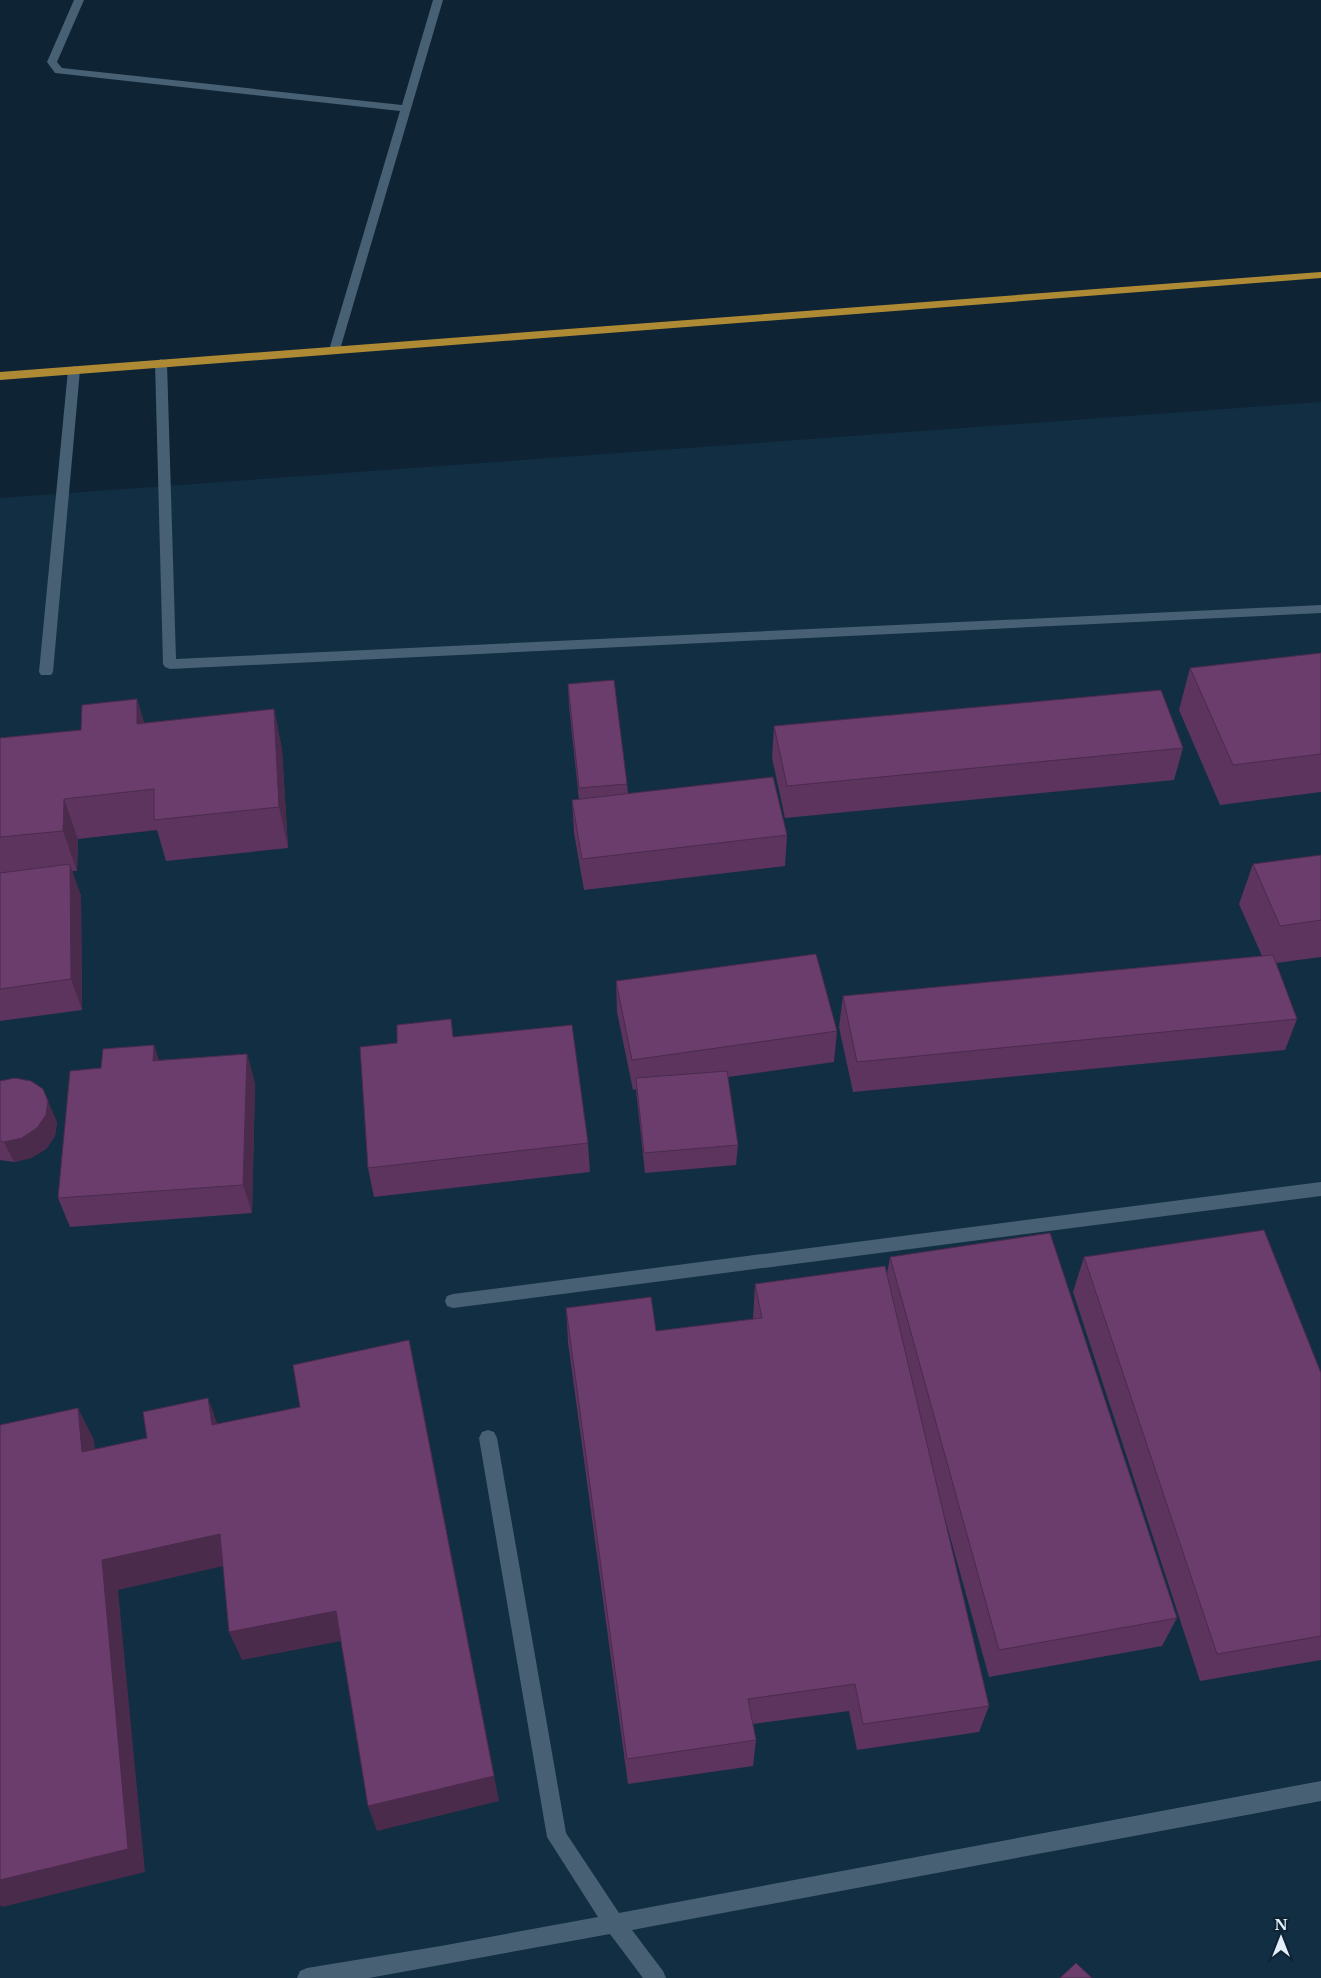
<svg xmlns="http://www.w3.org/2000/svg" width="1321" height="1978" viewBox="0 0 1321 1978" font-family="'Libre Baskerville',serif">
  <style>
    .built { fill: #122e43 }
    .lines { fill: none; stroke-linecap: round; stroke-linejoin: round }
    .minor { fill: #486073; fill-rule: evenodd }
    .major { fill: #ae8a34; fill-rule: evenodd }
    .wall { fill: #5c345e }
    .shaded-wall { fill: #4b2b4c }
    .building { fill: #6b3d6d; stroke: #4b2b4c }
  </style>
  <rect width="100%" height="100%" fill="#0e2334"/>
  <path class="built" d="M1321 402V1978H0V498Z"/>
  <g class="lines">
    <path class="minor" d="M74 0H84L57 62 62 68 402 105 433 0H443L339 353H331L329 350 400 111 55 73 47 62Z
      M161 359 167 363 176 659 1321 605V613L170 669 165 667 163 664 155 363Z
      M74 366 80 370 53 672 51 675H41L39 672 68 370Z
      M1321 1182V1196L453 1308 447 1306 445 1301 447 1296 453 1294Z
      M488 1430 494 1432 497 1438 566 1833 619 1913 1321 1781V1801L632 1930 663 1971 666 1978H643L610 1934 369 1978H297L300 1971 307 1968 441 1946 598 1917 547 1837 479 1438 482 1432Z"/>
    <path class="major" d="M1321 272V278L0 380V372Z"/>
  </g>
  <path class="wall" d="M1321 653V792L1220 805 1179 710 1190 668Z
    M568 684 627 784 628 794 787 835 785 866 584 890 574 833 572 800H579L569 706Z
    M137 699 144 723 274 709 282 750 288 848 166 861 157 830 78 839 77 871H72L81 896 82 1010 0 1021V738L81 730Z
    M774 726 1183 748 1174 780 785 818 772 758Z
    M1321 855V957L1276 963 1297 1019 1285 1050 853 1092 839 1027 843 996 1262 956 1239 904 1253 864Z
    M616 981 837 1031 834 1062 728 1077 738 1145 736 1165 645 1173 637 1099 636 1089 633 1090 617 1012Z
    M453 1037 588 1143 590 1172 374 1197 368 1168Z
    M247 1054 255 1084 252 1213 70 1227 58 1198 159 1060Z
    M0 1081 57 1122 55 1136 46 1149 31 1158 14 1162 0 1160Z
    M890 1257 1177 1618 1162 1646 989 1677 941 1504 989 1706 979 1732 857 1750 849 1711 753 1724 756 1740 753 1766 628 1784 568 1342 566 1308 656 1331 753 1319 755 1284 887 1274Z
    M1084 1257 1321 1373V1660L1200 1681 1073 1292Z"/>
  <path class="shaded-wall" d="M137 699 148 740 137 724Z
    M274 709 282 750 288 848 279 807Z
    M64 799 78 839 77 871 63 831Z
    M70 864 81 896 82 1010 71 979Z
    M154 1045 164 1075 153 1061Z
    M247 1054 255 1084 252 1213 243 1185Z
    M48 1101 57 1122 55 1136 46 1149 31 1158 14 1162 4 1142Z
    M416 1373 499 1801 377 1831 368 1806Z
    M208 1398 220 1431 212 1425Z
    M78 1408 94 1440 98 1484 82 1452Z
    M220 1534 232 1564 118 1590 145 1872 2 1907 0 1905V1880L102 1560Z
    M336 1611 346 1640 242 1660 229 1632Z"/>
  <path class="building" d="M1321 653V754L1233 765 1190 668Z
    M614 680 627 784 579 788 568 684Z
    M1161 690 1183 748 787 786 774 726Z
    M137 699V724L274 709 279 807 154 820V789L64 799 63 831 0 837V738L81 730 82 705Z
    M773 777 787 835 582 859 572 800Z
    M1321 855V920L1280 926 1253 864Z
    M70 864 71 979 0 989V873Z
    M816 954 837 1031 632 1060 616 981Z
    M1273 955 1297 1019 857 1062 843 996Z
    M451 1019 453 1037 572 1025 588 1143 368 1168 360 1047 397 1043V1025Z
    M154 1045 153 1061 247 1054 243 1185 58 1198 70 1071 101 1068 103 1049Z
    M727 1071 738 1145 644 1153 636 1078Z
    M15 1078 31 1081 43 1089 48 1101 46 1115 37 1128 22 1138 4 1142 0 1141V1081Z
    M1264 1230 1321 1373V1636L1217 1654 1084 1257Z
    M1050 1233 1177 1618 999 1650 890 1257Z
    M885 1266 989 1706 863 1724 855 1684 748 1699 756 1740 627 1759 566 1308 651 1297 656 1331 762 1318 755 1284Z
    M409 1340 494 1776 368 1806 336 1611 229 1632 220 1534 102 1560 128 1849 0 1880V1425L78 1408 82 1452 147 1438 143 1412 208 1398 212 1425 300 1407 293 1365Z
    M1076 1963 1092 1978H1060Z"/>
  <g transform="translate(1281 1938)" stroke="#0e2334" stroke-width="4" paint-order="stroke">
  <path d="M0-4L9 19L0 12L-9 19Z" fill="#e3f0fb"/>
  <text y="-8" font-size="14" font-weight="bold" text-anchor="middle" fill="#e3f0fb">N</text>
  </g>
</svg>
